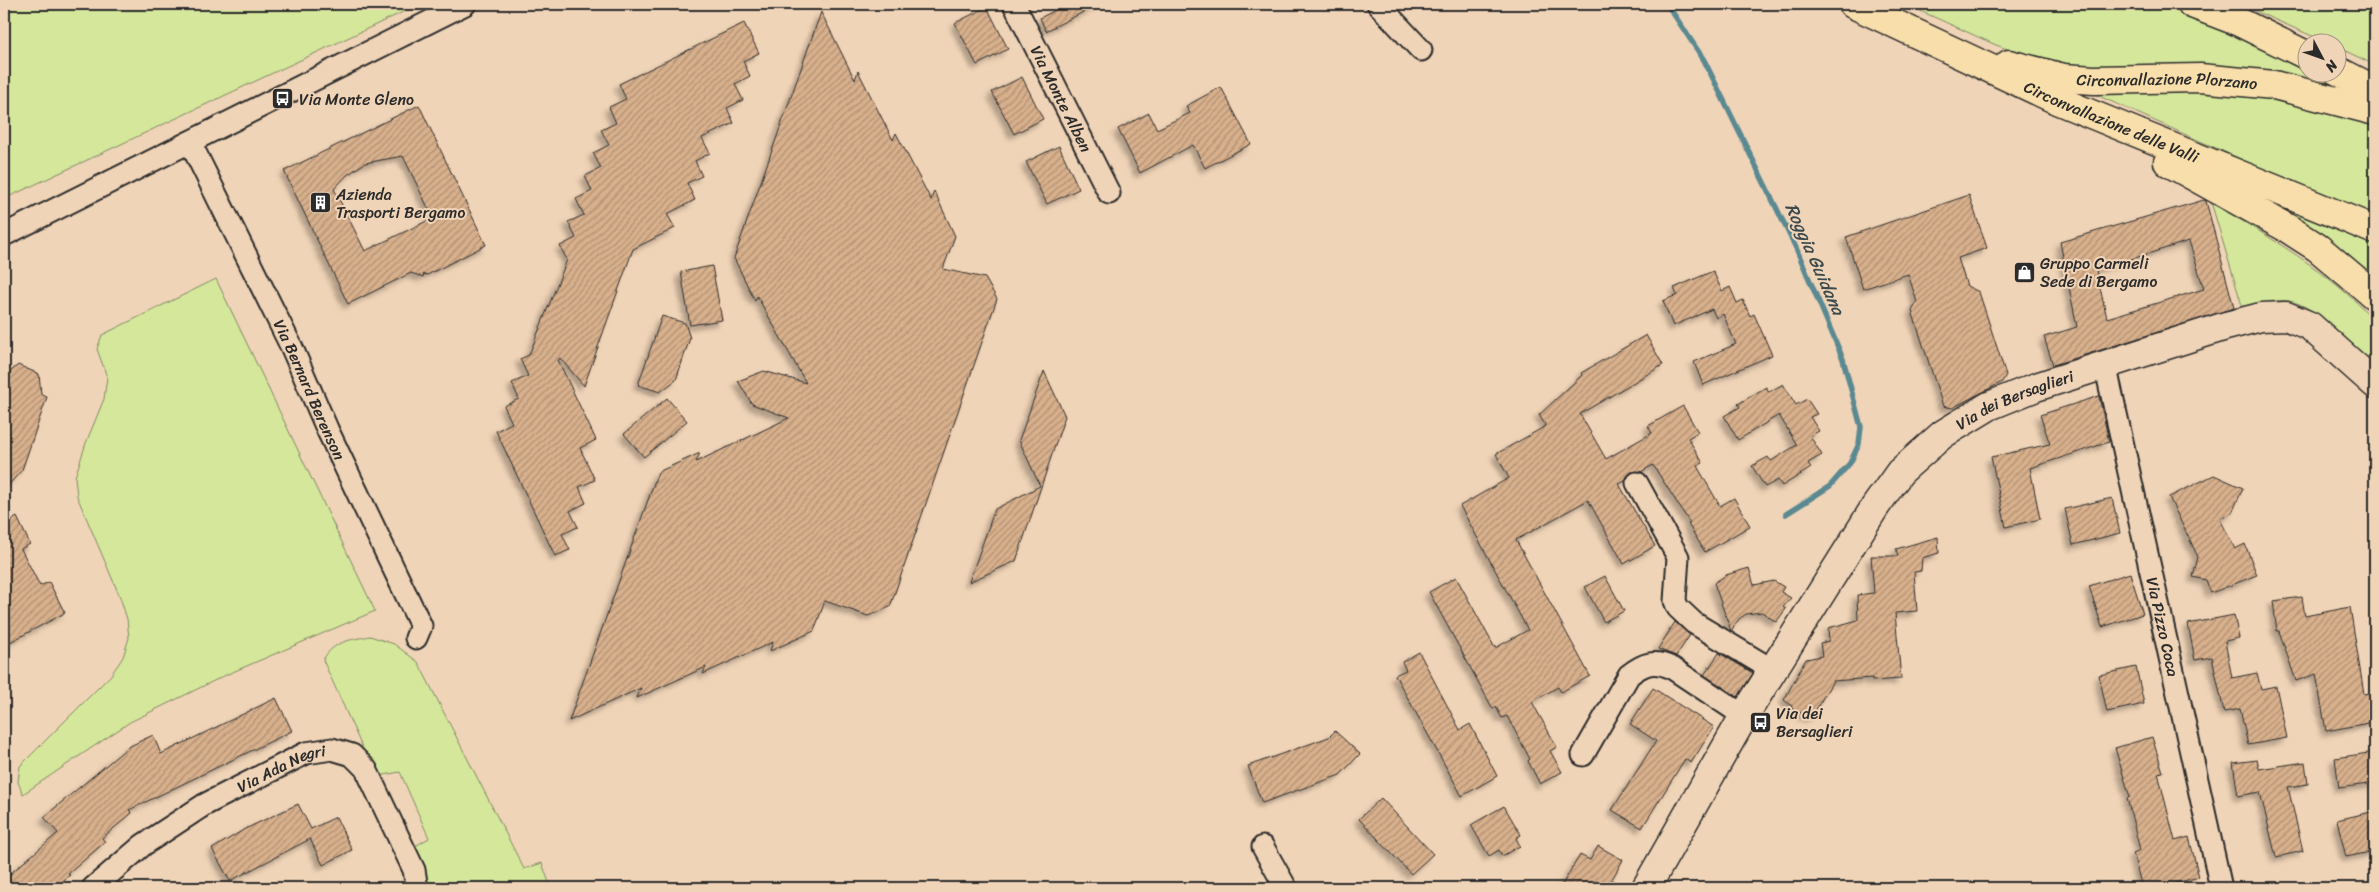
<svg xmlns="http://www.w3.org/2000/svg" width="2379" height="892" viewBox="0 0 2379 892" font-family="Sriracha,sans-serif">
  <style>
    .green { fill: #d4e79b; stroke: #808963 }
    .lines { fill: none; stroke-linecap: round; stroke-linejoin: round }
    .stream { stroke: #5a8992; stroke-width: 5.5 }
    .building { fill: url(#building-hatch); stroke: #2b2b2b; fill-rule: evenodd; filter: url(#shadow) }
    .minor-casing { stroke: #2b2b2b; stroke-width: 25 }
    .tertiary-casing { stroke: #2b2b2b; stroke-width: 31 }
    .trunk-casing { stroke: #2b2b2b; stroke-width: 31 }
    .minor { stroke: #f0d4b7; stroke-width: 21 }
    .tertiary { stroke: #f0d4b7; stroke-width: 28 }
    .trunk { stroke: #f8deab; stroke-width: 28 }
    .labels { text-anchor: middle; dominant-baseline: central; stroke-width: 4; stroke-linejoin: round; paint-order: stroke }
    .street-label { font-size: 16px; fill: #2b2b2b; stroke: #f0d4b7 }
    .poi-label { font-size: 16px; fill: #2b2b2b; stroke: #f0d4b7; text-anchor: start }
    .water-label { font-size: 18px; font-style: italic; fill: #3b4a4d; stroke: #f0d4b7 }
  </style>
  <defs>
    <pattern id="building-hatch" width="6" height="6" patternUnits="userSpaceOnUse" patternTransform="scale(1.25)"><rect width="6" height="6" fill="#d8b08c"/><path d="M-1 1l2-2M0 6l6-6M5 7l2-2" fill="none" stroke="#af8f73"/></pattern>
    <filter id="shadow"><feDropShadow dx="-4.5" dy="4.5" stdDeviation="2.5" flood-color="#0004"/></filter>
  </defs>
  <rect width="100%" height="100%" fill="#f0d4b7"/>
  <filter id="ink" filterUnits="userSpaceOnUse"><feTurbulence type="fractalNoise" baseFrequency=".02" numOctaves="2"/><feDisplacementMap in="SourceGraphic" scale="10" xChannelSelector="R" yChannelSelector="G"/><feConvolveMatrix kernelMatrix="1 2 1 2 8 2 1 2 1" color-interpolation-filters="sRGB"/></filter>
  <g filter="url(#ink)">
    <path class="green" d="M4 4H420L4 199Z
      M1905 4H2179L2306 63V72L2323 73 2375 103 2072 72 1996 45Z
      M2239 4H2361L2375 11V65L2337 47 2336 42H2326Z
      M2201 83 2375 117V219L2090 92Z
      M2230 181 2375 243V286Z
      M2211 202C2269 237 2329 271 2375 321V369C2354 349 2317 304 2288 301 2272 299 2257 305 2243 309Z
      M216 279 375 611 228 674 130 722 23 794 18 782 20 766 111 675 123 657 129 638 127 619 120 597 77 496 75 477 86 443 104 399 107 377 97 349 102 335Z
      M370 636 394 644 418 662 524 869 542 863 551 888H425L412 848 429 838 400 772 379 776 362 747 323 660C333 641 350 640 370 636Z"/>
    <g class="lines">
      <path class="stream" d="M1667 4 1704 60 1796 248 1843 359 1861 427 1859 444 1850 463 1830 486 1786 514"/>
    </g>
    <path class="building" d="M1067 4H1099L1046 31 1040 18Z
      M987 7 1008 49 977 65 955 23Z
      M821 12 855 80 858 71 893 140 896 133 931 200 934 191 955 236 943 269 985 278 997 299 890 607 868 616 825 601 814 631 770 651 773 642 703 674 706 667 637 698 641 688 569 721 658 472 700 453 696 462 789 418 752 404 738 381 764 371 806 383 757 296 755 301 734 258Z
      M744 23 759 53 743 61 750 76 735 84 743 100 727 108 734 123 702 138 710 153 695 161 702 176 687 183 695 200 667 214 675 228 633 249 584 386 560 358 558 360 596 440 580 448 595 480 579 487 586 503 570 511 578 527 562 534 570 550 555 556 496 431 512 423 504 406 519 399 512 383 528 376 520 359 529 355 567 260 560 246 576 238 568 222 584 215 576 199 592 191 585 176 601 168 593 153 609 145 601 130 616 123 609 107 626 99 619 84Z
      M1022 77 1043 119 1014 134 992 92Z
      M1221 87 1251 144 1205 168 1193 145 1140 173 1118 129 1149 113 1157 129 1190 113 1186 106Z
      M419 105 486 245 427 275 424 274 423 277 411 273 348 304 284 171ZM403 156 433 218 365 251 334 189 347 175 365 163Z
      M1059 146 1079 189 1047 204 1026 162Z
      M1969 195 1987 248 1958 258 1967 286 1979 292 2006 375 2002 382 1952 408 1943 406 1912 311 1917 302 1908 274 1863 289 1846 237Z
      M2204 200 2206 201 2234 308 2053 365 2044 337 2077 327 2060 242ZM2189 241 2204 289 2107 318 2096 270Z
      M712 266 722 320 690 325 681 272Z
      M1713 271 1722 291 1730 287 1737 303 1743 300 1750 316 1754 314 1772 355 1703 385 1694 362 1736 344 1723 314 1716 318 1712 309 1673 326 1663 301 1677 295 1674 288Z
      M662 316 685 323 690 338 676 380 660 392 638 385Z
      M1646 335 1663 365 1580 414 1606 459 1652 433 1648 426 1683 406 1698 432 1688 438 1703 463 1697 466 1720 506 1734 498 1750 526 1705 552 1688 524 1690 523 1653 465 1641 472H1631L1625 481 1619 484 1655 546 1624 564 1588 500 1516 540 1590 676 1561 692 1558 687 1532 702 1557 747 1550 751 1562 772 1540 784 1528 761 1530 759 1507 716 1502 718 1496 707 1493 709 1429 592 1456 577 1495 648 1528 630 1460 506 1509 478 1496 454 1546 426 1539 415 1582 375 1581 373Z
      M18 365 39 374 41 394 47 397 22 470 4 490V386L10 372Z
      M1044 371 1065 416 1016 561 969 582 995 509 1040 486 1019 440Z
      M1783 384 1796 405 1807 399 1817 414 1810 417 1819 431 1810 436 1822 455 1808 463 1811 468 1782 486 1778 480 1765 487 1752 466 1768 457 1771 461 1797 445 1779 415 1738 440 1724 416 1740 407 1738 404 1766 387 1769 392Z
      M2099 396 2109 442 2030 468 2040 519 2006 527 1991 457 2050 444 2040 415Z
      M667 398 687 421 644 457 624 434Z
      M2214 475 2243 488 2232 513 2220 519 2235 549 2245 544 2257 575 2211 593 2206 580 2193 577 2198 557 2169 497Z
      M2112 498 2120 533 2073 545 2065 509Z
      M4 517 7 523 17 517 30 544 21 549 40 586 49 582 65 613 10 642 4 631Z
      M1938 537 1939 553 1922 558 1921 571 1914 572 1917 611 1895 613 1901 679 1872 681V678L1833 681 1811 718 1791 708 1792 706 1784 700 1806 659 1822 656 1820 643 1829 641 1828 628 1858 620 1857 595 1874 593 1871 556H1898L1896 549Z
      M1749 568 1754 585 1774 581 1784 587 1781 592 1791 598 1783 607 1786 609 1776 622 1762 612 1746 614 1739 619 1731 631 1714 583 1726 575Z
      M2130 573 2143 614 2102 627 2089 586Z
      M1605 576 1624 611 1604 622 1585 587Z
      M2302 597 2305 616 2350 607 2364 694 2369 693 2374 722 2326 731 2316 674 2296 681 2279 631H2277L2273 601Z
      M2234 615 2239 638 2225 641 2232 678 2257 673 2261 689 2276 686 2287 738 2248 745 2240 709 2224 712 2212 657 2195 660 2188 624Z
      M1675 622 1690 635 1676 656 1658 649Z
      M1419 652 1460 730 1470 724 1497 776 1462 796 1395 675 1406 670 1402 662Z
      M1719 653 1753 673 1738 697 1704 675Z
      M2136 667 2144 704 2107 712 2099 675Z
      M1653 688 1714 727 1691 763 1685 759 1642 828 1612 810 1656 741 1630 724Z
      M276 698 292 731 129 810 132 813 102 838 105 842 68 874 70 875 54 888H4V879L58 833 44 817 128 747 153 735 161 754Z
      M1335 731 1360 754 1340 775 1262 803 1248 766 1329 737Z
      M2152 737 2163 772 2158 773 2175 841 2189 837 2199 877 2156 888H2142L2133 853 2140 850 2127 798 2130 797 2115 748Z
      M2375 752V783L2339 788 2335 758Z
      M2257 760 2259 769 2305 762 2308 784 2288 787 2303 851 2276 857 2260 792 2238 796 2233 763Z
      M1381 798 1433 854 1411 874 1359 819Z
      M298 804 311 829 336 817 352 850 323 865 310 839 230 881 212 849 245 829Z
      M1504 806 1521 835 1516 838 1520 846 1502 856 1499 850 1489 856 1471 825Z
      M2375 811V851L2346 857 2337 820Z
      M1598 846 1623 860 1607 888H1560L1580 855 1590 860Z"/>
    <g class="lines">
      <defs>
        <g id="minor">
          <path id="s1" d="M1014 4 1109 193"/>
          <path d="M1378 4 1421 50"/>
          <path id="s2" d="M190 142 292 348 328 431 421 626 416 638"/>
          <path d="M4 235 465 4"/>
          <path id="s3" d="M2105 364 2221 888"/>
          <path d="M1637 483 1678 557 1675 601 1678 608 1694 623 1774 671"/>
          <path d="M1583 755 1629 675C1644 663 1654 660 1672 668L1744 716"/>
          <path d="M1263 847 1286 888"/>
          <path id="s4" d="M93 888 143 845 204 805 306 753 332 749 352 755 366 769 414 870 417 888"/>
        </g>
        <g id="tertiary">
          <path id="s5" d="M1646 888 1744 716 1875 507 1900 472 1943 434 1989 406 2036 387 2226 326 2261 317 2286 316 2310 326 2375 384"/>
        </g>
        <g id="trunk">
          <path id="s6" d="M1853 4 2059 101 2375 230"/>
          <path d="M2192 4 2239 22 2306 55"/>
          <path id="s7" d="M2009 64 2064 78 2094 80 2200 78 2274 85 2375 111"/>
          <path d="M2336 70 2375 90"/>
          <path d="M2168 162 2287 228 2318 248 2375 296"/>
        </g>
      </defs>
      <use href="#minor" class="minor-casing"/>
      <use href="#tertiary" class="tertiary-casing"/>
      <use href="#trunk" class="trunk-casing"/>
      <use href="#minor" class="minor"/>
      <use href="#tertiary" class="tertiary"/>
      <use href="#trunk" class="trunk"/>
    </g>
  </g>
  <defs>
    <symbol id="bus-square" viewBox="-11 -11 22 22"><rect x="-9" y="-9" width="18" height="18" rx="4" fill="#2b2b2b" stroke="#f0d4b7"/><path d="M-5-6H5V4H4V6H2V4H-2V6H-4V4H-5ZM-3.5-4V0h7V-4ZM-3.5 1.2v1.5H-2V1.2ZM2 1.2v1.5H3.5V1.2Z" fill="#fff"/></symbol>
    <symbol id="building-square" viewBox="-11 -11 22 22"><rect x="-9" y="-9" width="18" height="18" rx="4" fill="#2b2b2b" stroke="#f0d4b7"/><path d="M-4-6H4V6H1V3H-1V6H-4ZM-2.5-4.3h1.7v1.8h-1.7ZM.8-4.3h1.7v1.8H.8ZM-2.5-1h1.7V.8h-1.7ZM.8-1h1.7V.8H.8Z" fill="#fff"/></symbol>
    <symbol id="shop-square" viewBox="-11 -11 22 22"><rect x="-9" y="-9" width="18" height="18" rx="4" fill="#2b2b2b" stroke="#f0d4b7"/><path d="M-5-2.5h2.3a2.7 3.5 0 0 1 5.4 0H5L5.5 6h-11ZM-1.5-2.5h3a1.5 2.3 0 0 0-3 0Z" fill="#fff"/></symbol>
  </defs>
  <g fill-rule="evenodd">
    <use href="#bus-square" x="270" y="86" width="25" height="25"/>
    <use href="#building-square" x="308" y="190" width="25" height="25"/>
    <use href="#shop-square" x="2012" y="260" width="25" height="25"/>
    <use href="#bus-square" x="1748" y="710" width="25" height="25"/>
  </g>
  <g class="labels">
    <g class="street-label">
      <text stroke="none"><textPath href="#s7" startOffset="160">Circonvallazione Plorzano</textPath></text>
      <text stroke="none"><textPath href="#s1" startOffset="106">Via Monte Alben</textPath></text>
      <text stroke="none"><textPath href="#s6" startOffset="284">Circonvallazione delle Valli</textPath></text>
      <text stroke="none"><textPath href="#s2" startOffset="275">Via Bernard Berenson</textPath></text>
      <text stroke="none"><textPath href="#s5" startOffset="625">Via dei Bersaglieri</textPath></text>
      <text stroke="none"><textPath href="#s3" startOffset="269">Via Pizzo Coca</textPath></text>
      <text stroke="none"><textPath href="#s4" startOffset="225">Via Ada Negri</textPath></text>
    </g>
    <g class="poi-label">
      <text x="299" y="99">Via Monte Gleno</text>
      <text x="336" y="194">Azienda<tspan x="336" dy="18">Trasporti Bergamo</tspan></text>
      <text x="2040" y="263">Gruppo Carmeli<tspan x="2040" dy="18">Sede di Bergamo</tspan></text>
      <text x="1776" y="713">Via dei<tspan x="1776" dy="18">Bersaglieri</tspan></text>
    </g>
    <g class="water-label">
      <text transform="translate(1815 259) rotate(66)">Roggia Guidana</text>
    </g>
  </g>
  <rect width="2379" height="892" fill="none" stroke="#f0d4b7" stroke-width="20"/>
  <rect x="10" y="10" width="2359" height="872" fill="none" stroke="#2b2b2b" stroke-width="2" filter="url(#ink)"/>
  <g transform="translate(2322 58) rotate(131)"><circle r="24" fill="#f0d4b7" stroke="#a1907f"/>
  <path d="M0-4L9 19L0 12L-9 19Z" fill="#2b2b2b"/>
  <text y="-8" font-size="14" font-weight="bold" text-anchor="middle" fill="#2b2b2b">N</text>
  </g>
</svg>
